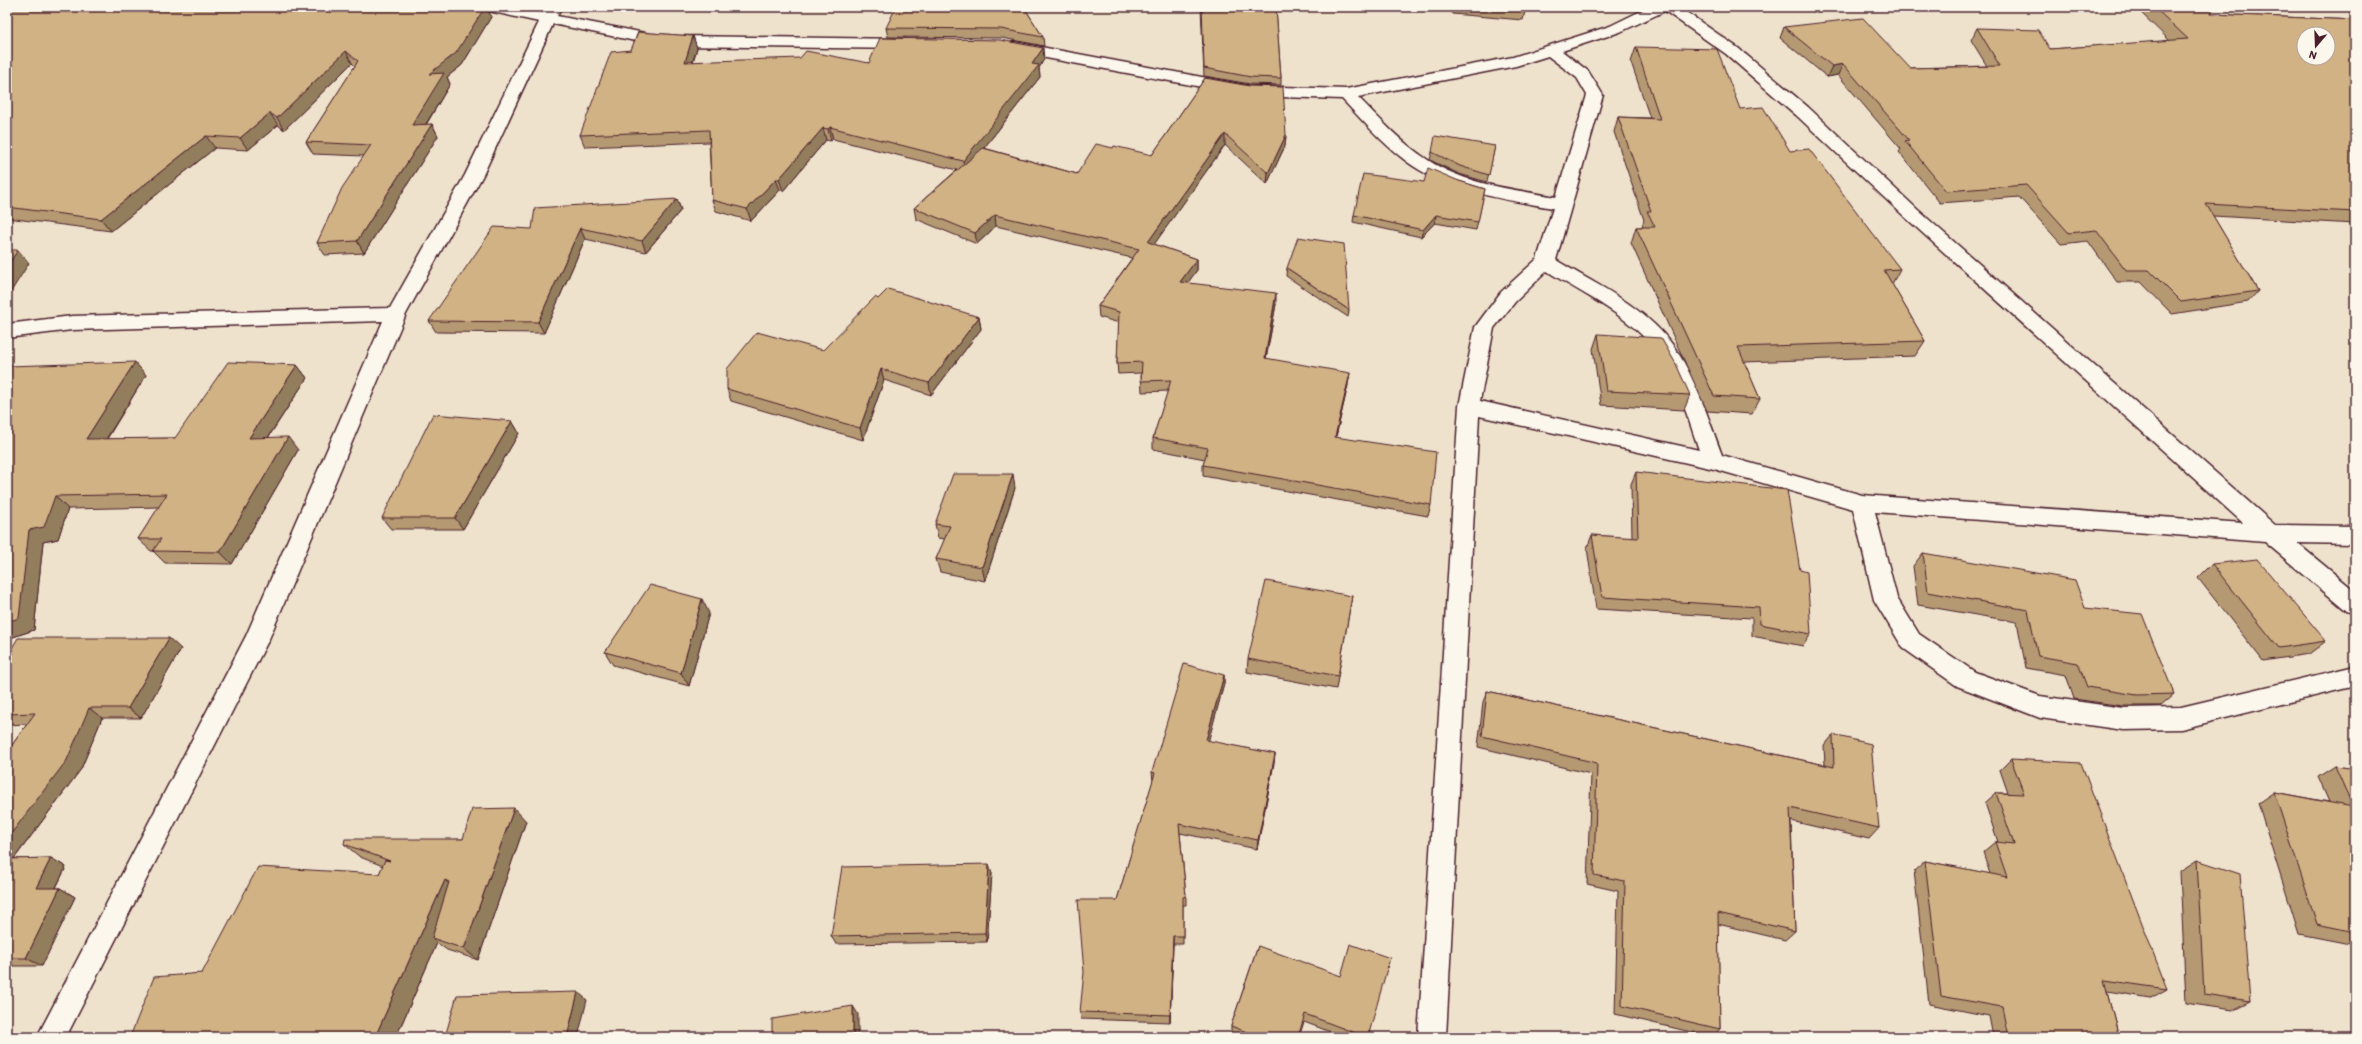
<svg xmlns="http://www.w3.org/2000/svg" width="2362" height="1044" viewBox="0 0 2362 1044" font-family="Itim,sans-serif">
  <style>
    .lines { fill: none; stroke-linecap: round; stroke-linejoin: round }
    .minor-casing { stroke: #4a1f2b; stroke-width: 3 }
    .minor { fill: #fbf7ec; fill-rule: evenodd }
    .wall { fill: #b49972; stroke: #4a1f2b }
    .shaded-wall { fill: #927d5d; stroke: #4a1f2b }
    .building { fill: #d1b285; stroke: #4a1f2b; fill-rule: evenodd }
  </style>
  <rect width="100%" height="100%" fill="#eee2cd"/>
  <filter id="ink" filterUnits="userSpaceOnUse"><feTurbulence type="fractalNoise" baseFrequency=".025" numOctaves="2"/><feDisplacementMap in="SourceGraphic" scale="8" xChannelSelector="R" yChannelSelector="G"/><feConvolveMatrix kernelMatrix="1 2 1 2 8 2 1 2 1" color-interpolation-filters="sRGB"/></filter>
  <g filter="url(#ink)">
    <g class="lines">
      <defs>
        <path id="minor" d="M481 7H512L543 13 546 7H562L557 16 650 34 678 36 906 39 912 41 914 44 912 47 906 49 678 46 650 44 553 24 483 175 406 314 269 639 66 1037H37L246 636 383 321 72 330 7 338V324L72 316 390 308 465 175 539 22 484 10Z
          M1649 7H1679L1738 48 1808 107 1918 210 2275 525 2355 526V544L2297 543 2355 591V614L2347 611 2265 542 1875 512 1897 598 1919 634 1975 672 2040 696 2123 708 2181 707 2355 666V686L2181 729 2123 730 2040 718 1957 686 1903 648 1874 600 1853 509 1714 469 1479 416 1446 1037H1418L1459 406 1475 327 1501 292 1537 259 1553 208C1502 199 1448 192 1406 161 1382 143 1362 120 1342 99L1250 96 1014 52 1008 50 1006 47 1008 44 1014 42 1250 86 1346 89 1513 57 1610 26ZM1665 11 1726 54 1796 115 1906 218 2243 523 1862 495 1722 455C1708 418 1696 377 1672 344 1644 306 1595 284 1556 260L1603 95 1588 71 1562 51 1620 32ZM1548 56 1577 78 1587 95 1556 197C1513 189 1466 185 1428 160 1401 143 1380 119 1358 97L1516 66ZM1547 271C1584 295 1633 317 1659 355 1678 383 1688 418 1699 450L1480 401 1494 328 1515 302Z"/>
      </defs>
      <use href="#minor" class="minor-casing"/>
      <use href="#minor" class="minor"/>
    </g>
    <path class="wall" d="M1024 7 1043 37 1044 46 1002 38 888 37 886 28Z
      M1201 7H1276L1281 78V85L1250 84 1204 76Z
      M1453 7H1526L1523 20 1452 14Z
      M2135 7H2213L2211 14 2355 20V224L2213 216 2258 291 2248 302 2172 314 2141 282H2117L2088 241 2061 244 2019 197 1940 203 1899 152 1901 149 1838 75 1827 77 1780 38 1784 27 1910 68 1987 66 1971 40 1977 28 2050 49 2170 41Z
      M7 8 491 17 462 65 447 77 450 84 426 125 432 124 438 136 364 253 325 255 317 243 364 156 313 154 306 142 355 66 352 63 284 130 278 125 248 150 215 148 111 231 7 218Z
      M693 36 697 48 693 62 869 63 1044 59 1039 68 1040 77 984 148 1077 174 1152 155 1205 78 1286 135 1285 146 1267 184 1225 145 1154 244 1197 259V270L1187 283 1276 304 1266 359 1348 385 1336 437 1431 505 1428 516 1203 476V465L1205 459 1153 449V438L1168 391 1142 392 1141 373 1118 374 1117 363 1119 323 1099 317 1098 306 1132 258 996 226 977 244 916 219 914 208 957 170 833 139 831 141 826 140 783 191 780 190 751 221 716 211 712 200 709 142 585 147 580 135 631 50Z
      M1636 47 1740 109 1790 151 1900 269 1892 284 1925 341 1915 356 1744 362 1760 399 1752 414 1707 411 1631 243 1636 227H1642V226L1644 220 1614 132 1618 117 1650 118 1631 62Z
      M1495 146 1487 182 1459 174 1430 160 1432 152Z
      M1459 181 1485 189 1476 230 1435 223 1421 237 1353 222 1354 215 1424 182Z
      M677 199 681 210 646 252 585 239 544 333 436 332 429 321 532 229Z
      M1287 268 1349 310 1348 317 1286 276Z
      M878 299 979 317 981 329 931 395 884 380 863 440 731 401 727 389 823 350Z
      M1598 334 1690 395 1684 410 1601 405 1593 349Z
      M297 365 307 378 268 438 298 450 232 564 165 563 153 551H151L138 539 159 507 68 509 58 539 43 542 34 630 7 639V366L146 375 107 439 175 438Z
      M512 421 519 433 463 529H391L382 518Z
      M1636 472 1811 634 1803 646 1752 636V618L1596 609 1587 548 1592 535 1632 538 1631 484Z
      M1015 488 985 581 940 572 936 559 945 539 938 538 935 524Z
      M1923 553 2085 608 2174 694 2160 706H2123L2074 699 2066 675 2026 668 2017 622 1918 605 1913 566Z
      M2212 564 2326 641 2309 654 2263 661 2198 578Z
      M1352 596 1336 689 1247 672 1248 659Z
      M709 613 689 686 613 665 605 652Z
      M181 649 141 718H102L81 769 14 859 51 858 66 867 56 888H60L75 897 42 966H7V752L27 724 7 725V656Z
      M1224 675V684L1208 741 1275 754 1274 763 1257 849 1180 833 1186 896V905H1183V944H1173L1170 1022 1081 1019 1080 1012 1117 900 1153 781 1152 772Z
      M1487 691 1825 765 1824 746 1833 735 1879 828 1869 839 1791 821 1795 931 1785 940 1718 924 1720 1029 1712 1037 1615 1014 1618 891 1587 884 1591 774 1478 747 1483 702Z
      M2011 759 2167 989 2151 998 2107 991 2119 1037H1993L1989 1016 1929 1004 1914 871 1925 861 1990 874 1983 852 1995 842H1998L1985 803 1996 793H2008L2000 770Z
      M2335 766 2355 769V945L2299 934 2258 803 2274 792 2329 802 2318 777Z
      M526 821 478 960 447 950 437 943 396 1037H130L202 973 379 874 383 866 360 857 344 844 463 839Z
      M2197 860 2250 1001 2232 1010 2186 1003 2180 871Z
      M992 873 987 942 836 944 831 936Z
      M1258 946 1368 1037H1344L1304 1022 1299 1037H1241L1231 1033V1026Z"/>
    <path class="shaded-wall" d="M485 7H487L491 17 462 65 447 77 450 84 418 137 412 125 429 74Z
      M693 36 697 48 689 73 685 62Z
      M1043 48 1044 59 1039 68 1040 77 965 172 963 161 1032 64Z
      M346 51 352 63 284 130 277 118Z
      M1843 64 1838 75 1827 77 1832 66Z
      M270 113 278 125 248 150 240 138Z
      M432 124 438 136 364 253 357 241Z
      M830 127 833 139 831 141 828 129Z
      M823 128 826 140 783 191 779 179Z
      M1225 134V145L1148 253V242Z
      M1286 135 1285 146 1267 184 1268 173Z
      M206 136 215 148 111 231 101 219Z
      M776 179 780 190 751 221 747 209Z
      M677 199 681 210 646 252 642 241Z
      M995 215 996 226 977 244 975 233Z
      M1436 215 1435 223 1421 237 1423 230Z
      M580 228 585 239 544 333 538 322Z
      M18 250 29 263 7 298V266Z
      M1197 259V270L1180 294V282Z
      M1276 293V304L1264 370 1265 358Z
      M979 317 981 329 931 395 929 383Z
      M135 362 146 375 98 452 86 439Z
      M297 365 307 378 259 451 249 438Z
      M881 369 884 380 863 440 860 428Z
      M1350 373 1348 385 1333 448 1335 437Z
      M512 421 519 433 463 529 455 518Z
      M288 437 298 450 232 564 220 552Z
      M1013 474 1015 488 985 581 982 567Z
      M55 496 68 509 58 539 43 542 34 630 7 639V622L29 530Z
      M702 599 709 613 689 686 681 673Z
      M169 638 181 649 141 718 128 708Z
      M1224 675V684L1206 750V740Z
      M89 708 102 718 81 769 7 868V839Z
      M1275 754 1274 763 1257 849 1258 840Z
      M514 808 526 821 478 960 464 949Z
      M51 858 66 867 51 897 36 888Z
      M989 864 992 873 987 942 985 933Z
      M445 880 459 893 432 938 437 943 396 1037H375Z
      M60 888 75 897 42 966 26 958Z
      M1173 936V944L1170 1022V1015Z
      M578 992 587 1000 578 1037H567Z
      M853 1006 858 1014V1037H853Z"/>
    <path class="building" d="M8 7H485L456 53 429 74 444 73 412 125 432 124 357 241 317 243 342 188 371 145 306 142 358 61 346 51 277 118 270 113 240 138 206 136 101 219 7 207V8Z
      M896 7H1024L1043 37 1001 29 886 28Z
      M1202 7H1276L1281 78 1251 77 1204 68Z
      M2154 7H2213L2211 14 2355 20V212L2206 204 2258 291 2181 302 2149 270H2126L2096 230 2069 233 2026 185 1946 191 1905 141 1909 140 1843 64 1832 66 1784 27 1863 18 1910 68 2000 66 1977 28 2038 30 2050 49 2188 39ZM2304 34H2328V58H2304Z
      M638 32 693 36 685 62 800 58 806 51 869 63 880 38 1000 40 1043 48 1032 64 1039 65 963 161 830 127 828 129 823 128 779 179H776L747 209 712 200 709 130 580 135 611 52 631 50Z
      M1636 47 1717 49 1740 109 1763 107 1790 151 1809 149 1900 269 1884 270 1925 341 1738 347 1760 399 1714 396 1636 227H1655L1647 211H1651L1618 117 1660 119Z
      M1205 78 1250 86 1283 87 1286 135 1268 173 1225 134 1148 242 1197 259 1180 282 1276 293 1265 358 1350 373 1335 437 1436 452 1431 505 1203 465 1208 448 1153 438 1171 380 1141 381 1142 362 1117 363 1119 312 1098 306 1139 249 995 215 975 233 914 208 983 148 1077 174 1096 144 1113 148 1114 146 1152 155Z
      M1435 136 1495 146 1489 175 1460 166 1432 152Z
      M1428 168 1459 181 1485 189 1478 222 1436 215 1423 230 1354 215 1363 174 1424 182Z
      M677 199 642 241 580 228 538 322 429 321 494 227 532 229 535 208Z
      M1298 237 1344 244 1349 310 1287 268Z
      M7 250H18L7 266Z
      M888 289 979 317 929 383 881 369 860 428 727 389V369L757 332 823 350 875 297 878 299Z
      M1598 334 1661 338 1676 364 1690 395 1606 391Z
      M135 362 86 439 175 438 228 362 297 365 249 438 288 437 220 552 153 551 161 539H138L167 494 55 496 44 527 29 530 19 618 7 622V366Z
      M433 414 512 421 455 518H382Z
      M1636 472 1787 490 1800 570 1807 572 1811 634 1760 624 1759 607 1602 597 1592 535 1638 538Z
      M953 474H1013L982 567 936 559 950 526 935 524Z
      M1923 553 2075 580 2085 608 2142 614 2174 694 2137 695 2087 687 2078 663 2038 656 2028 610 1928 592Z
      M2257 559 2326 641 2279 648 2212 564Z
      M1266 581 1352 596 1338 676 1248 659Z
      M650 585 702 599 681 673 605 652Z
      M18 638H169L128 708H89L67 760 7 839V752L35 713 7 714V656Z
      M1184 664 1224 675 1206 740 1275 754 1258 840 1179 824 1186 896 1183 897V936H1173L1170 1015 1080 1012 1084 972 1078 900H1117L1155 773 1152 772Z
      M1487 691 1834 767 1833 735 1871 744 1879 828 1790 808 1795 931 1718 913 1720 1029 1622 1006 1625 881 1594 875 1597 763 1482 736Z
      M2011 759 2081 763 2167 989 2104 980 2119 1037H2008L2002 1007 1941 996 1925 861 2007 877 1995 842 2014 844 1996 793 2024 794Z
      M2335 766 2355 769V932L2317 924 2274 792 2353 807Z
      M514 808 464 949 432 938 449 882 445 880 375 1037H130L154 977 202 973 258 867 379 874 385 860 390 861 344 844 345 839H463L472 809Z
      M51 858 36 888H60L26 958H7V859Z
      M2197 860 2240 874 2250 1001 2204 994Z
      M989 864 985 933 831 936 842 867Z
      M1350 944 1390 958 1368 1037H1366L1305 1014 1298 1037H1260L1231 1026 1258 946 1341 976Z
      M578 992 567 1037H445L457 995Z
      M853 1006V1037H772V1019Z"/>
  </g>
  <rect width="2362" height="1044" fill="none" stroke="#fbf7ec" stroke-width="24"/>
  <rect x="12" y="12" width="2338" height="1020" fill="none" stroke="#4a1f2b" stroke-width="1.5" filter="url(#ink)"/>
  <g transform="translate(2316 46) rotate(199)"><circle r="19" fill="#fbf7ec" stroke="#b4a19f"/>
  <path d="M0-3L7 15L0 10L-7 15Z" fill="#4a1f2b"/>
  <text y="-6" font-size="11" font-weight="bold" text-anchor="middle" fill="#4a1f2b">N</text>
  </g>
</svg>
